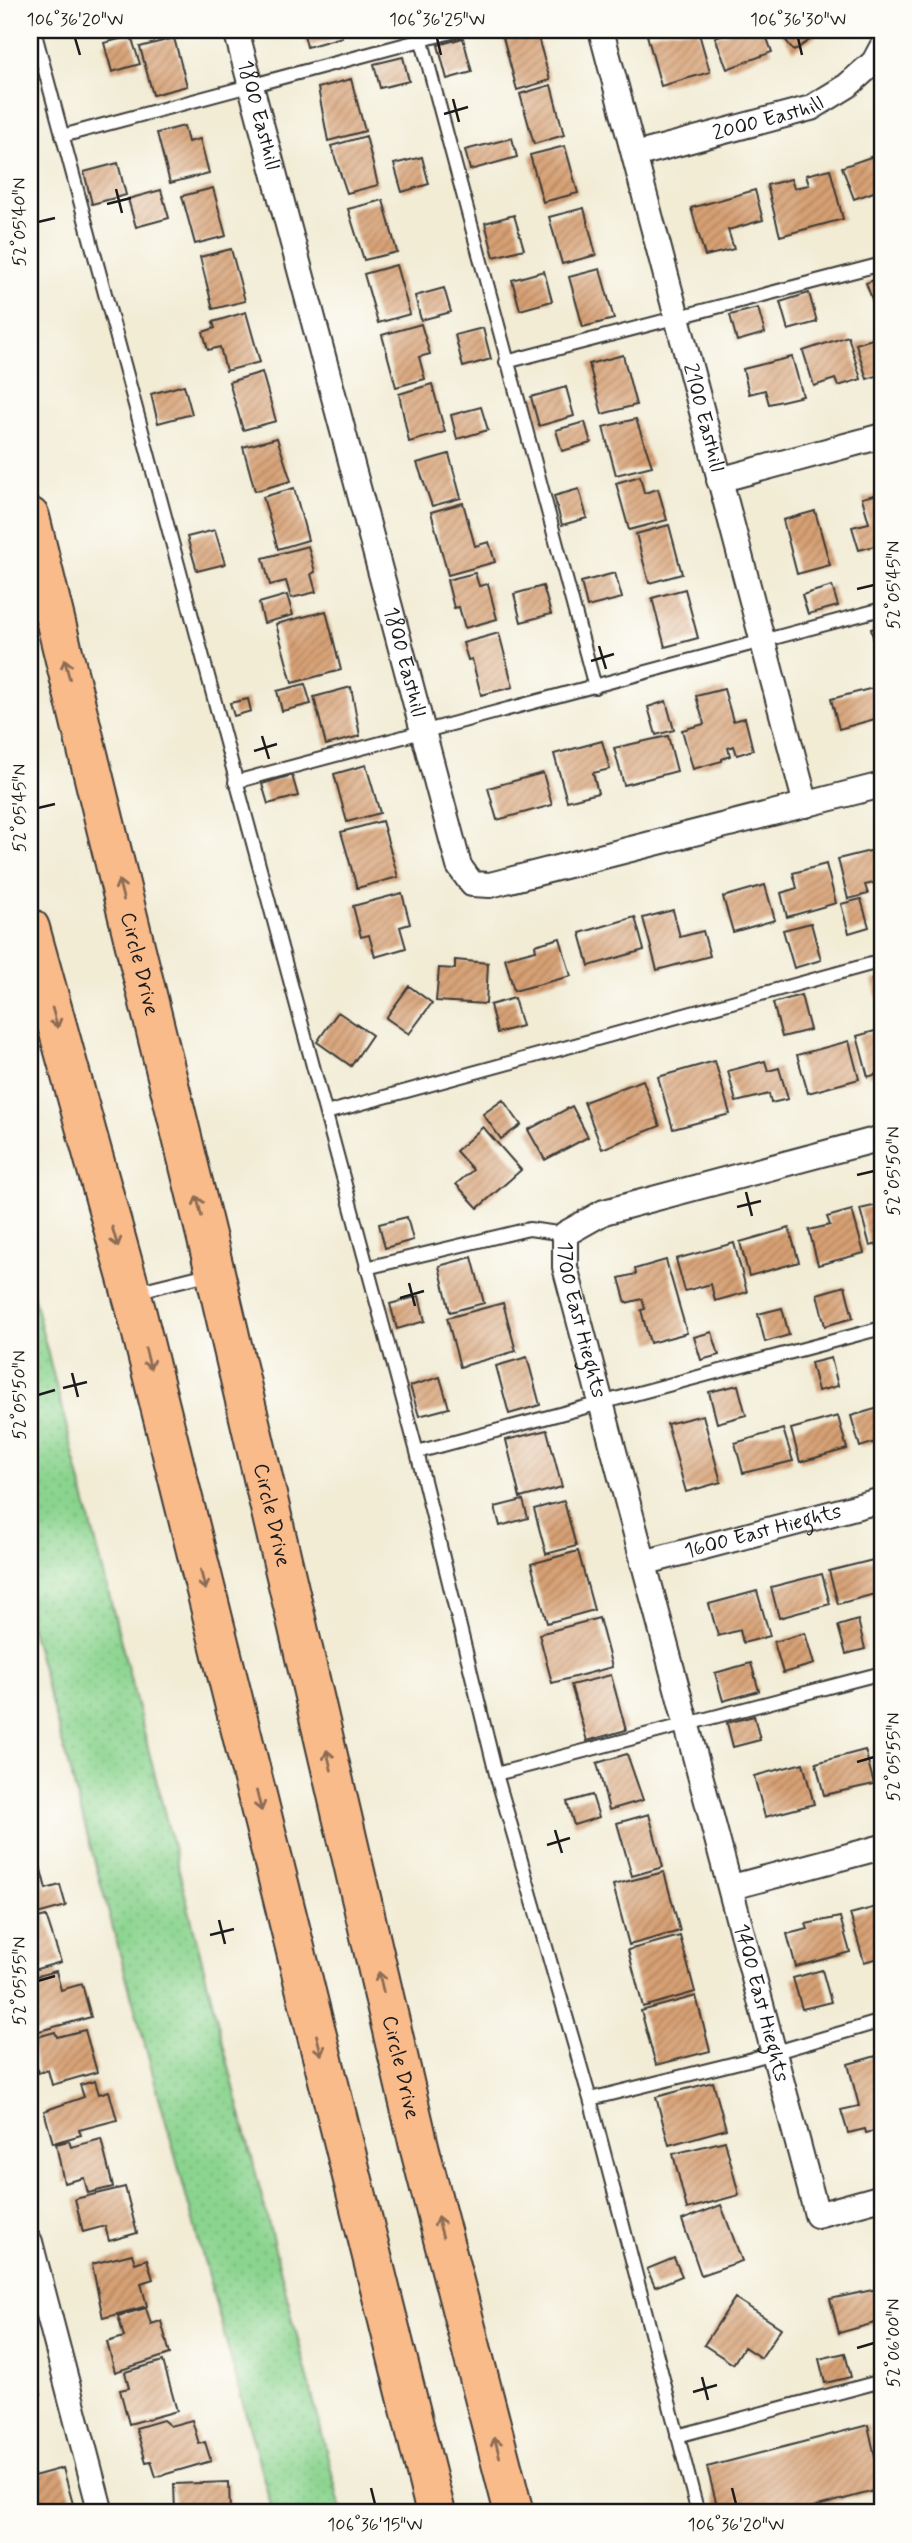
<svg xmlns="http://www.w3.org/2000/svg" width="912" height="2543" viewBox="0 0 912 2543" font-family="Mynerve,sans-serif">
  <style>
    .green { fill: url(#green-dots); stroke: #547856; stroke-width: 2 }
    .building { fill: url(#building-hatch) }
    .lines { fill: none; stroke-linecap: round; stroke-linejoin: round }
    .service-casing { stroke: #3c3b38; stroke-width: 16 }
    .minor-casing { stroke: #3c3b38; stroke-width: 28 }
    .motorway-casing { stroke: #3c3b38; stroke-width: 42 }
    .service { stroke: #fff; stroke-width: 12 }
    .minor { stroke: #fff; stroke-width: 24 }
    .motorway { stroke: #fabb8b; stroke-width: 38 }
    .oneway { stroke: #8b6c54 }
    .ticks { fill: none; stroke: #1c1c1c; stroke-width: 2.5 }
    .labels { text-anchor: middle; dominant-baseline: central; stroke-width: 5; stroke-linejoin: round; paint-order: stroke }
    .street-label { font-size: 21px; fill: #1c1c1c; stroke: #fdfcf7 }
    .neatline { fill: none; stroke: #1c1c1c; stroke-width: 2.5 }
    .ticks-label { font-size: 18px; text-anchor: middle; fill: #1c1c1c }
  </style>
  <defs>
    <pattern id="green-dots" width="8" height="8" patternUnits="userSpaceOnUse" patternTransform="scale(1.75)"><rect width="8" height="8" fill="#8bd48f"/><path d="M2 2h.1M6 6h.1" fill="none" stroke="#77b57b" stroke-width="1.8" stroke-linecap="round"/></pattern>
    <pattern id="building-hatch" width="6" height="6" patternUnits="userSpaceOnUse" patternTransform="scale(1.75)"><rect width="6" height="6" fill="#d7a074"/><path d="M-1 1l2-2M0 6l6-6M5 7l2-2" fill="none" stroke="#ae825e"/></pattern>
  </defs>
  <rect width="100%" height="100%" fill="#fdfcf7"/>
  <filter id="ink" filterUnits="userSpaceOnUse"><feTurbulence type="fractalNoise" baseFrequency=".0143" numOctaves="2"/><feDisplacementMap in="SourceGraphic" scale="14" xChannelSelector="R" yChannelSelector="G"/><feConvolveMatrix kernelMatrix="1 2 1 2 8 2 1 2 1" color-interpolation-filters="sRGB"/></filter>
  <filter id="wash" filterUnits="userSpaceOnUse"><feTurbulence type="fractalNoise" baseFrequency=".00686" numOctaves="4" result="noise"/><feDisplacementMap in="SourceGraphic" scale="28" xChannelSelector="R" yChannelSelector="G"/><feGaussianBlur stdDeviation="1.57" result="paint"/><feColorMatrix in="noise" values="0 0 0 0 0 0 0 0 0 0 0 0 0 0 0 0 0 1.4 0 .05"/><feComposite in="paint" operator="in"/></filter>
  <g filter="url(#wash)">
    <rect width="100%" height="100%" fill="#f2ecd5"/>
    <path class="green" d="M30 1283 342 2513H273L30 1625Z"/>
    <g id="blocks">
      <path class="building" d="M303 30H340L342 37 307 47Z
        M501 30H536L550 80 517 90Z
        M667 30H698L710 72 661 86 647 35Z
        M734 30H764L772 52 727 69 715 37Z
        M778 30H824L794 51Z
        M131 36 140 64 112 72 104 43Z
        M174 38 187 86 153 95 140 47Z
        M463 38 472 72 447 79 438 45Z
        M403 57 409 81 380 88 374 64Z
        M351 79 365 131 328 141 318 88Z
        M551 85 564 135 534 144 520 94Z
        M184 126 188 142 200 139 209 173 170 183 157 133Z
        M366 136 378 185 347 193 331 146Z
        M512 138 517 157 470 170 465 150Z
        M565 146 578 193 543 202 530 155Z
        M882 153V189L854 199 842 167Z
        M422 157 429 184 402 192 394 164Z
        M118 163 126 195 92 204 84 172Z
        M830 169 843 219 780 236 767 185 791 179 794 188 809 185 806 175Z
        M213 188 226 236 195 244 182 196Z
        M161 190 169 218 136 227 128 199Z
        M755 190 763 220 728 230 734 249 705 256 691 208Z
        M383 200 397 252 364 260 348 209Z
        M584 208 596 255 562 264 549 217Z
        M514 215 524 249 494 257 485 223Z
        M231 249 245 301 213 309 200 257Z
        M396 265 410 314 378 323 364 274Z
        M600 269 614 319 583 327 569 277Z
        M544 271 552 301 520 310 512 280Z
        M882 277V319L880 320 866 283Z
        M444 288 451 312 421 320 415 296Z
        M809 293 817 322 788 330 780 302Z
        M758 308 765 333 737 341 730 315Z
        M246 312 260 362 226 371 220 347 208 350 203 332 215 328 213 322Z
        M421 324 430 354 419 357 425 379 396 387 382 335Z
        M483 328 491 359 463 367 455 335Z
        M848 336 861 379 838 386 835 379 814 386 803 351Z
        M882 336V374L867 379 856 344Z
        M623 355 636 405 602 414 589 364Z
        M792 357 803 396 769 404 765 390 749 394 743 369Z
        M262 372 276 421 243 430 229 382Z
        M432 384 445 432 409 442 399 394Z
        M184 385 192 414 158 423 151 394Z
        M566 387 574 416 539 426 531 397Z
        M481 407 488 430 457 439 451 415Z
        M636 419 652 466 616 475 603 427Z
        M585 422 591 443 562 451 556 430Z
        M277 438 291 481 255 491 243 447Z
        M449 454 461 498 432 506 417 463Z
        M640 476 644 493 658 489 667 520 629 530 616 483Z
        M294 488 308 540 278 549 263 497Z
        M579 489 587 518 562 525 554 496Z
        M882 493V544L859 550 852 527 869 523 862 498Z
        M463 503 475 546 489 542 495 562 448 575 431 512Z
        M815 511 830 565 797 574 783 520Z
        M669 525 682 574 649 583 636 534Z
        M215 530 225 564 197 571 187 537Z
        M308 546 315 572 311 574 316 592 291 598 286 581 270 585 263 558Z
        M475 573 479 586 488 584 497 619 465 628 459 607 454 608 447 580Z
        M615 573 622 598 587 607 581 582Z
        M543 586 551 614 521 622 514 594Z
        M832 586 838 606 808 614 802 595Z
        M685 589 698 638 665 647 652 598Z
        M287 595 293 615 264 623 259 603Z
        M326 611 341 670 292 683 276 624Z
        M882 626V655L878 656 871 629Z
        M499 633 513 687 481 695 472 659 468 660 463 643Z
        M305 684 311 704 282 711 277 691Z
        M881 686 882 717 839 729 831 699Z
        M351 687 360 736 326 745 314 697Z
        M724 689 733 721 745 718 753 750 737 755 734 746 728 748 730 756 722 759V761L693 769 682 730 704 724 696 696Z
        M248 699 251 711 234 716 230 703Z
        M666 701 674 730 656 735 648 707Z
        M668 736 677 771 624 785 614 748Z
        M602 741 610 769 593 773 598 793 567 801 554 754Z
        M366 765 380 813 347 822 334 774Z
        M543 773 552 805 497 820 488 788Z
        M292 775 298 796 268 804 262 784Z
        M382 821 398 877 357 888 341 832Z
        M882 848V894L878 882 865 885 868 894 848 899 838 859Z
        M826 864 836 903 787 917 781 893 797 888 793 873Z
        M765 885 775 920 733 932 723 897Z
        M402 893 410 924 400 927 406 948 375 957 369 935 361 937 353 906Z
        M861 899 869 927 849 933 841 904Z
        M673 910 680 937 703 931 710 956 657 970 643 918Z
        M635 917 644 950 589 966 580 933Z
        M811 923 821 960 794 968 783 930Z
        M560 938 571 976 514 991 505 958 536 950 535 945Z
        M455 960 488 963 486 1004 436 1001 439 968 455 969Z
        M882 978V1016H881L872 980Z
        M409 986 432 1003 409 1034 386 1018Z
        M801 995 810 1030 782 1037 773 1003Z
        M514 998 522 1026 497 1033 490 1005Z
        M338 1012 372 1035 351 1066 317 1042Z
        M882 1029V1072L868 1077 857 1036Z
        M849 1041 859 1079 808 1093 797 1055Z
        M715 1061 730 1114 673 1129 658 1077Z
        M765 1061 768 1071 779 1068 788 1099 771 1103 769 1094 736 1102 728 1071Z
        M643 1080 660 1126 602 1149 584 1102Z
        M503 1100 521 1125 501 1139 483 1114Z
        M572 1106 588 1137 545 1160 528 1130Z
        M483 1127 521 1170 478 1208 456 1184 473 1170 456 1151Z
        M882 1204V1243L870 1246 860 1209Z
        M852 1210 864 1253 818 1265 809 1230 830 1225 827 1217Z
        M407 1217 413 1240 385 1248 379 1224Z
        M789 1228 799 1262 749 1276 740 1242Z
        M734 1243 747 1292 715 1301 711 1284 685 1291 676 1259Z
        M472 1257 484 1303 450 1312 439 1266Z
        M666 1260 687 1333 650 1343 641 1310 645 1309 642 1299 626 1303 619 1278 636 1274 635 1269Z
        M845 1286 853 1318 825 1326 817 1294Z
        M419 1296 425 1321 397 1329 390 1304Z
        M503 1303 516 1351 460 1367 447 1318Z
        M782 1308 789 1335 765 1342 758 1314Z
        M712 1332 719 1355 701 1360 694 1337Z
        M527 1357 540 1405 509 1414 496 1366Z
        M831 1358 838 1386 818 1391 811 1363Z
        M440 1377 449 1408 419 1416 410 1386Z
        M738 1385 746 1415 717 1423 709 1392Z
        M882 1407V1440L860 1447 851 1416Z
        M703 1415 721 1482 686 1492 667 1424Z
        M838 1416 847 1449 800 1462 791 1429Z
        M783 1429 793 1461 743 1473 735 1443Z
        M547 1430 562 1487 520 1498 506 1440Z
        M523 1500 528 1518 500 1526 495 1507Z
        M564 1501 576 1546 546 1554 534 1509Z
        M578 1551 594 1610 547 1623 531 1564Z
        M877 1559 882 1592 838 1604 829 1571Z
        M822 1574 830 1604 779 1618 771 1587Z
        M757 1591 770 1636 743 1643 740 1630 718 1636 709 1604Z
        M599 1618 612 1667 552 1683 539 1634Z
        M858 1620 865 1649 846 1654 838 1626Z
        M805 1633 814 1664 783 1673 774 1642Z
        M751 1663 759 1691 723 1701 715 1673Z
        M611 1675 626 1730 587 1741 571 1685Z
        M754 1716 760 1740 733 1747 727 1723Z
        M882 1743V1773H881L874 1746Z
        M865 1750 874 1784 824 1795 816 1763Z
        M627 1754 643 1800 609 1810 597 1763Z
        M803 1763 814 1804 765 1817 754 1776Z
        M592 1795 599 1817 574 1825 567 1802Z
        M649 1814 663 1867 632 1876 617 1823Z
        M38 1858 46 1889 60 1885 66 1906 30 1916V1861Z
        M664 1872 680 1931 629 1945 613 1885Z
        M880 1906 882 1957 864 1962 850 1914Z
        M46 1916 61 1962 30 1971V1920Z
        M840 1917 850 1952 796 1967 787 1934 808 1929 806 1924Z
        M680 1936 695 1992 643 2007 628 1950Z
        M822 1970 831 2002 802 2009 793 1978Z
        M56 1971 61 1990 82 1984 91 2017 32 2033 30 1978Z
        M696 1996 710 2051 656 2065 641 2011Z
        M85 2030 97 2072 52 2085 48 2070 38 2073 30 2039 55 2032 57 2037Z
        M876 2056 882 2080V2129L866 2133 865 2129 848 2133 841 2110 859 2106 848 2064Z
        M95 2081 99 2094 109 2091 117 2120 79 2130 81 2135 53 2143 44 2111 84 2097 80 2085Z
        M713 2082 726 2129 669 2145 656 2097Z
        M101 2139 113 2187 88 2193 84 2178 64 2183 56 2144 69 2141 71 2147Z
        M725 2141 739 2195 687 2209 673 2154Z
        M125 2187 137 2233 109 2241 105 2226 83 2232 75 2199Z
        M721 2205 742 2261 701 2275 682 2220Z
        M132 2254 135 2263 147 2259 153 2279 141 2283 147 2306 103 2318 92 2264Z
        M674 2258 682 2276 655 2287 647 2269Z
        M882 2288V2321L839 2333 830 2299Z
        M735 2298 781 2328 761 2358 744 2347 733 2364 704 2345Z
        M146 2308 151 2324 161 2321 170 2354 115 2372 107 2342 124 2337 118 2316Z
        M30 2352 41 2394 30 2397Z
        M845 2353 851 2377 825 2383 819 2359Z
        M163 2361 177 2411 129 2424 120 2390 129 2388 125 2372Z
        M163 2420 170 2426 192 2420 199 2444 205 2442 211 2461 156 2477 151 2461 146 2462 136 2428Z
        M868 2425 882 2489 791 2513H719L707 2467Z
        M63 2468 73 2504 53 2510 54 2513H30V2477Z
        M229 2482 230 2513 175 2512 174 2484Z"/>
    </g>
  </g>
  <g filter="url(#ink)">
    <use href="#blocks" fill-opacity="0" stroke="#3c3b38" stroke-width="2"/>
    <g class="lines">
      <defs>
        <path id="service" d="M34 30 417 1452 496 1774 590 2099 698 2513
          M419 30 595 687
          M62 136 459 30
          M506 362 882 264
          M235 782 882 609
          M326 1113 882 961
          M366 1268 529 1229 565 1234
          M135 1292 212 1273
          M417 1452 882 1328
          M496 1774 882 1673
          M590 2099 752 2059 882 2021
          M677 2436 882 2381"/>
        <g id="minor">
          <path id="s1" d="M236 30 459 866 472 884 490 885 882 785"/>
          <path id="s2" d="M601 30 806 805"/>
          <path id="s3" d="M635 155 811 108 847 86 874 62 882 47"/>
          <path d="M719 480 882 436"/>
          <path id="s4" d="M882 1138 604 1212 565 1234V1267C647 1584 735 1898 817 2215L882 2197"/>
          <path id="s5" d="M643 1563 882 1500"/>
          <path d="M732 1887 882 1847"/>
          <path d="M30 2242 38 2273 30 2275"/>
          <path d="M38 2273 101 2513"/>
        </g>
        <g id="motorway">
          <path id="s6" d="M30 517 215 1272 419 2146 514 2513"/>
          <path d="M30 928 137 1314 436 2513"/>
        </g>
      </defs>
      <use href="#service" class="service-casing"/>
      <use href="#minor" class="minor-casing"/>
      <use href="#motorway" class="motorway-casing"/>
      <use href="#service" class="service"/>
      <use href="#minor" class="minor"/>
      <use href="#motorway" class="motorway"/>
    </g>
    <defs><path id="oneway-shaft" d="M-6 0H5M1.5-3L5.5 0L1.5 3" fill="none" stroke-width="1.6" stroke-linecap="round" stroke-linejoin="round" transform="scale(1.75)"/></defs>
    <g class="oneway">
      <use href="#oneway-shaft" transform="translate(67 669) rotate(-104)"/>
      <use href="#oneway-shaft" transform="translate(121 890) rotate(-104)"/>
      <use href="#oneway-shaft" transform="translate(55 1018) rotate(74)"/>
      <use href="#oneway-shaft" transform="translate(199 1206) rotate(-104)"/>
      <use href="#oneway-shaft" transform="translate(115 1237) rotate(74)"/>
      <use href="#oneway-shaft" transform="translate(148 1359) rotate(76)"/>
      <use href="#oneway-shaft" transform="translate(203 1580) rotate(76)"/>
      <use href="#oneway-shaft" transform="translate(329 1760) rotate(-103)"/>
      <use href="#oneway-shaft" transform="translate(259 1801) rotate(76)"/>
      <use href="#oneway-shaft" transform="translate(381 1982) rotate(-103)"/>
      <use href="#oneway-shaft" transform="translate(319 2045) rotate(76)"/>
      <use href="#oneway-shaft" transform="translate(440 2227) rotate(-105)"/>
      <use href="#oneway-shaft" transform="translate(497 2447) rotate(-105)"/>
    </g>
  </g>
  <path class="ticks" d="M75 38 80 55M437 38 441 55M798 38 802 55M453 99 459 122M444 114 468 107M116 189 122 213M107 204 131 198M38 222 55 218M857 589 874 585M599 646 606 669M591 661 614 654M262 736 269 759M254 751 277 744M38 808 55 804M857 1175 874 1171M746 1192 752 1216M737 1207 761 1201M409 1283 415 1306M400 1298 424 1291M72 1373 78 1397M63 1388 87 1382M38 1395 55 1390M857 1762 874 1757M555 1830 562 1853M547 1845 570 1838M219 1920 225 1944M210 1935 234 1929M38 1981 55 1976M857 2348 874 2343M702 2377 708 2400M693 2392 717 2385M371 2488 375 2504M732 2488 736 2504"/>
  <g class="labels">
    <g class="street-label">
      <text stroke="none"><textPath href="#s1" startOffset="88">1800 Easthill</textPath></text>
      <text stroke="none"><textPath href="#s3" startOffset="138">2000 Easthill</textPath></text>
      <text stroke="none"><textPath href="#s2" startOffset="401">2100 Easthill</textPath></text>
      <text stroke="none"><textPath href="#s1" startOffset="654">1800 Easthill</textPath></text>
      <text stroke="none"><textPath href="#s6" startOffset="460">Circle Drive</textPath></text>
      <text stroke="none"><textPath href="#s4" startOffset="420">1700 East Hieghts</textPath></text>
      <text stroke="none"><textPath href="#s6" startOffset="1027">Circle Drive</textPath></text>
      <text stroke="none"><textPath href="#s5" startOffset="124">1600 East Hieghts</textPath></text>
      <text stroke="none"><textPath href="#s4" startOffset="1127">1400 East Hieghts</textPath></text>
      <text stroke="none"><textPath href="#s6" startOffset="1594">Circle Drive</textPath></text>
    </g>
  </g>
  <rect width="912" height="2543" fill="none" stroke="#fdfcf7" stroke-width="77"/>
  <rect x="38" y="38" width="836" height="2466" class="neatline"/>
  <g class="ticks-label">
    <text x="75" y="25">106°36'20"W</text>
    <text x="437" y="25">106°36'25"W</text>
    <text x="798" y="25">106°36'30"W</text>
    <text transform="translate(19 222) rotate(-90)" y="6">52°05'40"N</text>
    <text transform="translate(893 585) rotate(-90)" y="6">52°05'45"N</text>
    <text transform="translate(19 808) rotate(-90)" y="6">52°05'45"N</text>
    <text transform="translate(893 1171) rotate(-90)" y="6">52°05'50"N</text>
    <text transform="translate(19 1395) rotate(-90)" y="6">52°05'50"N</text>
    <text transform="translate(893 1757) rotate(-90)" y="6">52°05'55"N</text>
    <text transform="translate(19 1981) rotate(-90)" y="6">52°05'55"N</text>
    <text transform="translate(893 2343) rotate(-90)" y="6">52°06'00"N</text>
    <text x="375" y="2530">106°36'15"W</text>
    <text x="736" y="2530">106°36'20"W</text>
  </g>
</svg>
